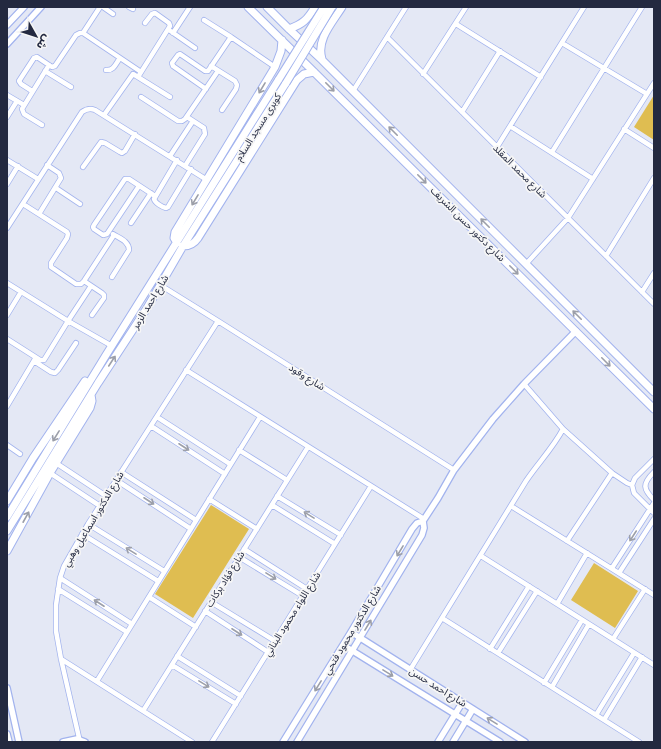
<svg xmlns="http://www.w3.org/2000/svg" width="661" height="749" viewBox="0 0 661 749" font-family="'IBM Plex Sans','Noto Sans Arabic',sans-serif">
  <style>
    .green { fill: #dfbd51 }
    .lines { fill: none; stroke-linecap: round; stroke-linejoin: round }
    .minor-casing { stroke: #a2b3ee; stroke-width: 6 }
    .tertiary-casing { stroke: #a2b3ee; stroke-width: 8 }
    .primary-casing { stroke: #a2b3ee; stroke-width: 9 }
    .minor { stroke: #fff; stroke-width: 4.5 }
    .tertiary { stroke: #fff; stroke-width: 5.5 }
    .primary { stroke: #fff; stroke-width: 7 }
    .primary-bridge-casing { stroke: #a2b3ee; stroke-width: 9; stroke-linecap: butt }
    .primary-bridge { stroke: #fff; stroke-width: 7 }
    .oneway { stroke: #9c9fa9 }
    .labels { text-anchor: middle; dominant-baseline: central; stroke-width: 3.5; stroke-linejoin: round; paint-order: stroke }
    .street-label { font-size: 10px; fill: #232940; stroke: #f6f6f6 }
  </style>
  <rect width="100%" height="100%" fill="#e4e8f5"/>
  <path class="green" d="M654 95V140L634 127Z
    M211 505 249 529 193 618 155 594Z
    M594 563 638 591 615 628 571 600Z"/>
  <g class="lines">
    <defs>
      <path id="minor" d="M103 7 113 14
        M129 7 133 9
        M204 20 231 37 275 67
        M456 24 541 77
        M169 30 195 48
        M83 33 100 7
        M173 33 190 7
        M387 37 654 304
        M562 43 647 94
        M211 66 235 81 237 85 236 89 222 110
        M106 70C114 71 116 63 120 58
        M45 71 71 87
        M423 74 466 7
        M138 77 170 26 169 23 155 13 152 14 145 23
        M206 89 173 66 172 63 178 55 180 54 205 71H208L231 37
        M32 91 21 84 19 81 34 58 37 57 52 67 55 66 76 35 80 33H83L141 72
        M353 91 406 7
        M7 95 24 105
        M141 97 178 121H182L185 119 218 71
        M462 112 500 51
        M104 115 133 74 170 97
        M7 117 17 101
        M42 125 24 114 22 109 49 65
        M510 126 593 179
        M624 129 654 148
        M497 147 584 7
        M552 152 642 7
        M170 156 193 121
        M7 160 38 179
        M177 160 154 199C155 203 162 207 166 208L168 207 191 169
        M185 166 205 134 204 128 187 117
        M83 167 101 142 105 143 120 152 122 153 125 151 135 134
        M7 184 18 166
        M139 186 107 234 103 235 94 229 93 227 94 225 125 179H129L155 196
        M56 188 80 204
        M23 204 67 232 68 234 67 238 51 263V267L54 269 76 284H81L84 281 114 235
        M39 214 61 178 59 173 47 165
        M131 223 151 193
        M7 228 82 112C86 109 90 108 95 110L207 180
        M606 256 654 178
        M526 264 568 218 654 83
        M112 277 129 250C129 241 119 238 113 234
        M84 281 102 293 104 295V298L92 315
        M7 283 68 321 112 346
        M160 285 218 321 454 470
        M642 292 654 273
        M7 315 21 292
        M7 339 40 360H44L68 321 91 286
        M34 361 51 372 55 373 58 370 76 343
        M186 370 424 519
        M524 384 563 429 612 473 627 483 632 485
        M7 406 35 359
        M157 417 230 464
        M151 426 225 474
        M7 445 20 454
        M239 450 287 480
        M654 459 635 478 632 485 634 493 654 513
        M56 463 106 496
        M121 472 196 520
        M654 472C642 484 643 489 654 500
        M50 473 100 506
        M116 480 191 529
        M277 496 341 535
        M209 499 257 529
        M272 505 335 544
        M511 506 654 595
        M88 524 164 571
        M82 534 158 581
        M567 541 612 473
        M244 549 307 589
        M481 556 654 665
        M239 557 303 596
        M612 568 654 503
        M619 573 654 519
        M60 578 132 624
        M58 589 127 632
        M149 597 196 627
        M211 602 275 641
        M557 604 587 553
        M205 611 268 652
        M442 618 639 742
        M613 639 645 589
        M490 649 529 586
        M498 653 537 591
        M177 656 241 696
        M61 659 192 742
        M172 665 236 704
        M410 670 526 481C538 463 553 448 563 429
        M97 681 260 417
        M544 683 582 620
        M552 687 589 624
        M143 711 308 447
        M596 715 634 653
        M604 720 642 657
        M80 742 61 659 56 631V605L60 578 64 566 88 524 218 321
        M212 742 371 486"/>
      <path id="tertiary" d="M7 25 24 7
        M7 44 41 7
        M351 632 525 742
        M343 645 500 742
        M7 688 19 742
        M7 734 9 742
        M63 742 77 739 85 742
        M283 742 351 632 412 529 417 523 423 521 438 498 454 470 493 419 524 384 576 331
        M297 742 422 535 424 528 423 521
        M438 742 462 703
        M453 742 473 709"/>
      <path id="primary" d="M248 7 314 72 654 409
        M267 7 289 29 322 60 654 392
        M289 29C303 24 307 20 315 7
        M322 59C316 40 332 23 342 7
        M177 243 174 238 175 232 275 67 281 51 282 40
        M183 246C190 246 194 244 198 238L297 80 304 74 314 72
        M7 501 33 458 85 381
        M7 517 106 355 279 79
        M7 531 98 383 147 308 183 246 286 83
        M7 551 50 473 90 408 92 401 91 395"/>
    </defs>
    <use href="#minor" class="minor-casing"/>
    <use href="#tertiary" class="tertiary-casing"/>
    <use href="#primary" class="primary-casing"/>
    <use href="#minor" class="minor"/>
    <use href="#tertiary" class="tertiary"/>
    <use href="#primary" class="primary"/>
    <defs>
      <path id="primary-bridge" d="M279 79 324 7
        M286 83 332 7"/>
    </defs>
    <use href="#primary-bridge" class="primary-bridge-casing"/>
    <use href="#primary-bridge" class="primary-bridge"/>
  </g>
  <defs><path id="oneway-shaft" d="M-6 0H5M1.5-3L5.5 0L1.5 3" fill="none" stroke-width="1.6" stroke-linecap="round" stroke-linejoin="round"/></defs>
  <g class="oneway">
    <use href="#oneway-shaft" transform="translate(330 87) rotate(45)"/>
    <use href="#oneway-shaft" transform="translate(262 88) rotate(121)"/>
    <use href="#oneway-shaft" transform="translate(393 131) rotate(-135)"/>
    <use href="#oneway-shaft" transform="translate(422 179) rotate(45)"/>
    <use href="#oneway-shaft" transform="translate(195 200) rotate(121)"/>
    <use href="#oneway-shaft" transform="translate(485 223) rotate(-135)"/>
    <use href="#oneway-shaft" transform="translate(514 270) rotate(45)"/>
    <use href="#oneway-shaft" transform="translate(577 315) rotate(-135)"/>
    <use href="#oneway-shaft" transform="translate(112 361) rotate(-57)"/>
    <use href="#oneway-shaft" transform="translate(606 362) rotate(45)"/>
    <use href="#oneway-shaft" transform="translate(56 436) rotate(122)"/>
    <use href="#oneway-shaft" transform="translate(184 447) rotate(33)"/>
    <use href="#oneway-shaft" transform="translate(149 501) rotate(33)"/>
    <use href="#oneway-shaft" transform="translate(309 515) rotate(-148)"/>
    <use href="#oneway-shaft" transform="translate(26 517) rotate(-61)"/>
    <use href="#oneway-shaft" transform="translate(633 536) rotate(123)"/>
    <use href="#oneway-shaft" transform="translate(131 551) rotate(-148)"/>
    <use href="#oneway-shaft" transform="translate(400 551) rotate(121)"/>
    <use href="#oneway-shaft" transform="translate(271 576) rotate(32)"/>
    <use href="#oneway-shaft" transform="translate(99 603) rotate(-147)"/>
    <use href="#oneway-shaft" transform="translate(368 625) rotate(-59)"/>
    <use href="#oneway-shaft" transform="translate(237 632) rotate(33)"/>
    <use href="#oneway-shaft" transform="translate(388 673) rotate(32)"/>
    <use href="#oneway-shaft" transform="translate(204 684) rotate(31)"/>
    <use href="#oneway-shaft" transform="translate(318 686) rotate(122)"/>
    <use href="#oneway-shaft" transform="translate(492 721) rotate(-148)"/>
  </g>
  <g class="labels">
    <g class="street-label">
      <text transform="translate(258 127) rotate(-58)">كوبرى مسجد السلام</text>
      <text transform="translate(520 171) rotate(45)">شارع محمد المقلد</text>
      <text transform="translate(468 224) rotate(45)">شارع دكتور حسن الشريف</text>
      <text transform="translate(150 302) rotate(-59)">شارع احمد الزمر</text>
      <text transform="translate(307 377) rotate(32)">شارع وقود</text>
      <text transform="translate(93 519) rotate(-59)">شارع الدكتور اسماعيل وهبي</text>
      <text transform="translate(225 579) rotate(-58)">شارع فؤاد بركات</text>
      <text transform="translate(292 614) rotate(-58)">شارع اللواء محمود البناني</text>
      <text transform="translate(352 630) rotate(-59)">شارع الدكتور محمود فتحي</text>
      <text transform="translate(438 687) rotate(32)">شارع احمد حسن</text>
    </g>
  </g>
  <rect width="661" height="749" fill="none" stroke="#232940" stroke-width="16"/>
  <g transform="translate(36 36) rotate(129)" stroke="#f6f6f6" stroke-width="3" paint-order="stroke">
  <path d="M0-3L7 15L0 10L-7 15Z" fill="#232940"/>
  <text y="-6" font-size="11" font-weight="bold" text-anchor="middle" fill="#232940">ش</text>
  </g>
</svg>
